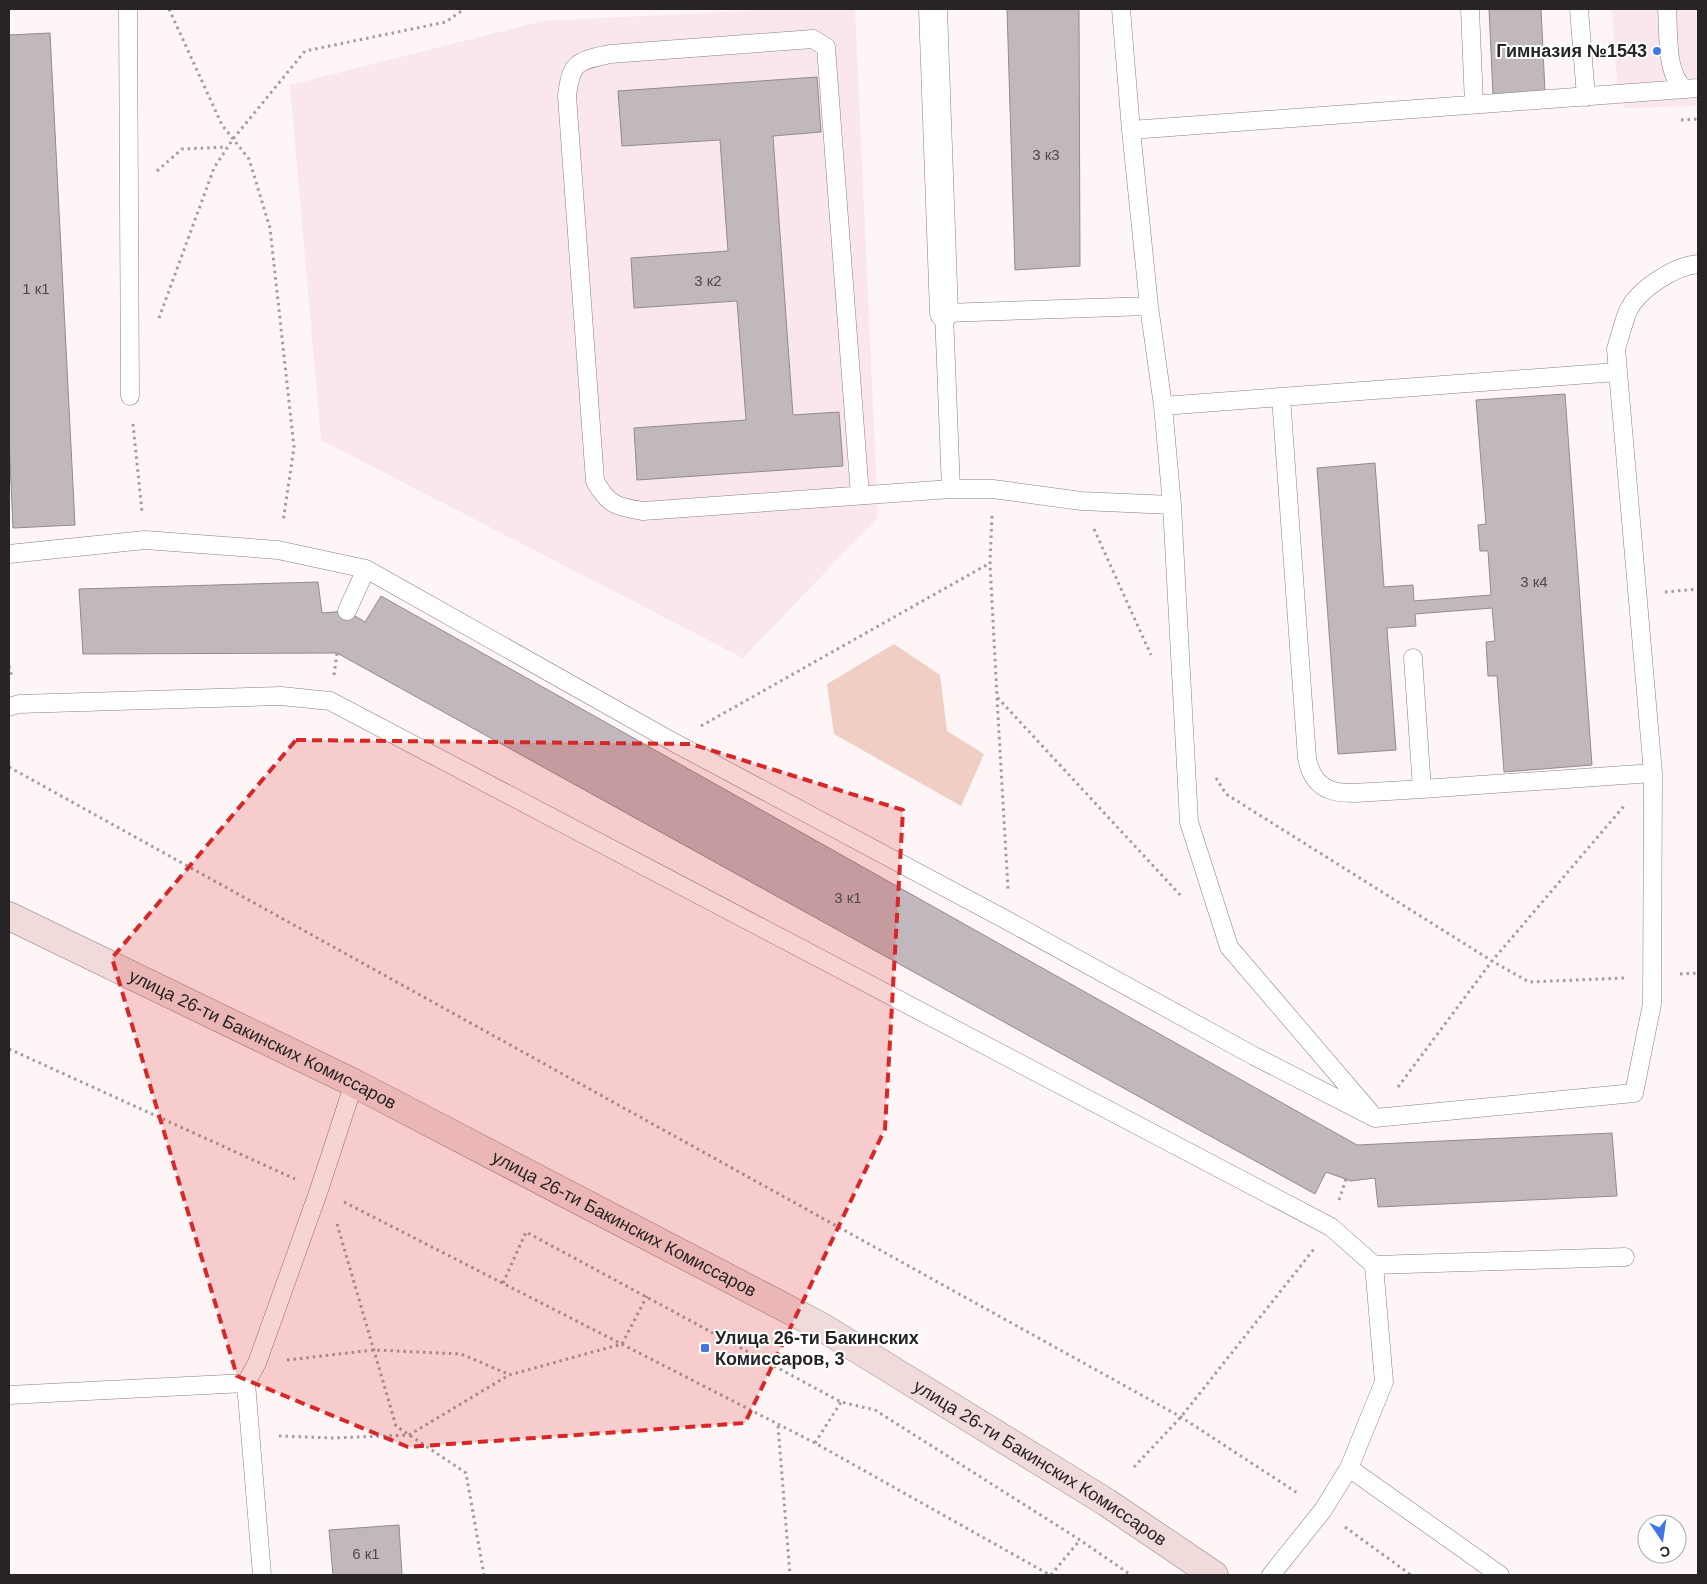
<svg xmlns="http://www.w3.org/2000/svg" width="1707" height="1584" viewBox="0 0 1707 1584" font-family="Helvetica,sans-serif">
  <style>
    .built { fill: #fae7ec }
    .green { fill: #f0cec3 }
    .building { fill: #c1b8bd; stroke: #928a8f }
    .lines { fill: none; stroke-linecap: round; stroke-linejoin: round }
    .lane-casing { stroke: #887f81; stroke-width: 19 }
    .street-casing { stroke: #887f81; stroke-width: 29 }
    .secondary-casing { stroke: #887f81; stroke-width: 29 }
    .path { stroke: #a29c9d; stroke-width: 3; stroke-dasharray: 2.5 4; stroke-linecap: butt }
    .lane { stroke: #fff; stroke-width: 18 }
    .street { stroke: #fff; stroke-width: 28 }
    .secondary { stroke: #f1dada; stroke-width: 28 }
    .marked { fill: #d62828; fill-opacity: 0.2; stroke: #d62828; stroke-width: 4; stroke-dasharray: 10 6; stroke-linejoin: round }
    .poi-dot { fill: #4276e7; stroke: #fff; stroke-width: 2 }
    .labels { text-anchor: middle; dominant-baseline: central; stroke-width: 4; stroke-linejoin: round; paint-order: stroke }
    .number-label { font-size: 15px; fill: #4e494b }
    .poi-label { font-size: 18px; font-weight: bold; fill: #282425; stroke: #fff; text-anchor: end }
    .street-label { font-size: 18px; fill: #282425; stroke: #fff }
  </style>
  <rect width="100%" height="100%" fill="#fef5f7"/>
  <path class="built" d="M784 9H855L878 517 743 658 321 440 290 85 543 21Z
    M1612 9H1698V106L1625 108 1618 94Z"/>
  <path class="green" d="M894 644 940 675 947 731 984 754 961 806 834 734 827 684Z"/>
  <path class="building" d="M1007 9H1079L1080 266 1015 270Z
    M1489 9H1541L1545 92 1493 95Z
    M50 33 75 525 13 528 9 438V35Z
    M817 77 821 132 773 136 793 415 839 412 843 466 637 480 634 428 746 420 737 301 634 308 631 258 728 251 720 140 622 146 618 91Z
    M1565 394 1592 765 1504 772 1497 676H1488L1486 642 1495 641 1492 608 1415 614 1416 626 1387 628 1396 750 1338 754 1317 468 1375 463 1384 587 1413 585 1414 601 1491 595 1488 551H1480L1478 525 1486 524 1476 400Z
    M318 582 322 613 347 611 365 622 381 596 1357 1145 1612 1133 1617 1196 1378 1207 1375 1178 1351 1181 1326 1172 1315 1194 337 653 83 654 79 589Z
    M399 1525 402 1575H333L329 1530Z"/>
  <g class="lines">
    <defs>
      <path id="lane" d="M128 9 130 396
        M1121 9 1131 130 1149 306 1163 406 1172 505 1189 822 1229 947 1370 1112
        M1470 9 1474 104
        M1579 9 1586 97
        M1667 9C1669 32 1665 75 1685 89
        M1131 130 1698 88
        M1149 306 944 313 951 489H993L1081 501 1172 505
        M1281 397 1617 372
        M1163 406 1281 397 1307 758C1314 796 1341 794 1372 792 1389 791 1406 790 1422 789L1413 658
        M860 495 826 47 813 39 610 54C578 61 571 61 567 96L595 481C608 505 617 507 643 511L951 489
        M9 554 145 540 278 550 366 569 673 742 1010 922 1254 1056 1375 1118 1634 1093 1652 1004 1653 773 1616 349C1620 337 1623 323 1628 311 1638 289 1675 266 1698 264
        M347 611 366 569
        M9 707 19 704 281 696 330 701 1331 1227 1374 1265 1384 1382 1349 1468 1323 1510 1271 1575
        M1422 789 1653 773
        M1374 1265 1625 1257
        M246 1383 262 1575
        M9 1395 246 1383 257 1363 319 1190 354 1083
        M1349 1468 1500 1575"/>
      <path id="street" d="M933 9 944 313"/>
      <g id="secondary">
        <path id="s1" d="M9 916 354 1083 822 1327 1106 1502 1214 1575"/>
      </g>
    </defs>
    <use href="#lane" class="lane-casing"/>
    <use href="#street" class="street-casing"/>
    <use href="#secondary" class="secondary-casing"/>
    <path class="path" d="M169 9 222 125 249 159 270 228 294 447 283 522
      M1681 120 1698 119
      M157 171 182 149 227 147
      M159 318 214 168 233 139 305 51 446 22 464 9
      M133 424 142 512
      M992 516 990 563 997 697 1182 897
      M1094 529 1151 655
      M1665 592 1698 589
      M9 666 12 677
      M334 675 337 653
      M997 698 1008 889
      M701 726 990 563
      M9 767 1181 1417 1299 1494
      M1216 778 1226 794 1492 961 1529 982 1624 978
      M1680 974 1698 973
      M9 1049 295 1179
      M1398 1087 1492 961 1624 806
      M1339 1200 1346 1179
      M344 1202 815 1443 1050 1575
      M337 1224 396 1426 466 1473 484 1575
      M503 1283 526 1232 841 1402 875 1410 1080 1540 1131 1575
      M287 1360 374 1350 461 1354 508 1374
      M778 1426 790 1575
      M279 1436 332 1438 409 1435 509 1375 622 1344 647 1296
      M815 1443 841 1402
      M1134 1467 1181 1417 1314 1249
      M1345 1527 1411 1575
      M1051 1575 1080 1540"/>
    <use href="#lane" class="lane"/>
    <use href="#street" class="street"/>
    <use href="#secondary" class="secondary"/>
  </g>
  <path class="marked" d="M296 740 691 744 903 810 885 1129 745 1423 408 1447 237 1376 112 958Z"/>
  <g class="poi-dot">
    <circle cx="1657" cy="51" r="5"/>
    <rect x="700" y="1343" width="10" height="10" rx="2.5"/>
  </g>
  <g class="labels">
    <g class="number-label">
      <text x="1046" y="154">3 к3</text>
      <text x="708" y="280">3 к2</text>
      <text x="36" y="288">1 к1</text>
      <text x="1534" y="581">3 к4</text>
      <text x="848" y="897">3 к1</text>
      <text x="366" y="1553">6 к1</text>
    </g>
    <g class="poi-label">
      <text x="1647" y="51">Гимназия №1543</text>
      <text x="715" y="1338" text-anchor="start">Улица 26-ти Бакинских<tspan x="715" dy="21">Комиссаров, 3</tspan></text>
    </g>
    <g class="street-label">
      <text stroke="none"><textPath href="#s1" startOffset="282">улица 26-ти Бакинских Комиссаров</textPath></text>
      <text stroke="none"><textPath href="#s1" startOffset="688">улица 26-ти Бакинских Комиссаров</textPath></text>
      <text stroke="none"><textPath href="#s1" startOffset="1168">улица 26-ти Бакинских Комиссаров</textPath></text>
    </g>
  </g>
  <rect width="1707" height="1584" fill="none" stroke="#282425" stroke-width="20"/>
  <g transform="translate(1662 1539) rotate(167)"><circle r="24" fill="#ffffff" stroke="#a9a7a8"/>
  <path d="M0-4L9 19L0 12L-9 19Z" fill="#4276e7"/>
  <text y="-8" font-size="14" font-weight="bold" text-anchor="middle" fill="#282425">С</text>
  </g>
</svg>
